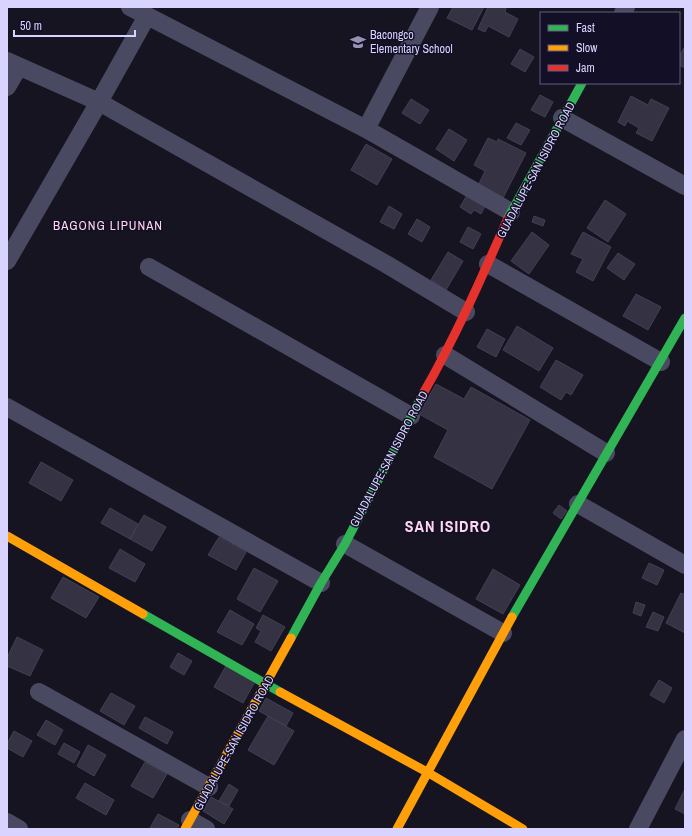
<svg xmlns="http://www.w3.org/2000/svg" width="692" height="836" viewBox="0 0 692 836" font-family="'Archivo Narrow',sans-serif">
  <style>
    .building { fill: #343243; stroke: #433f54 }
    .lines { fill: none; stroke-linecap: round; stroke-linejoin: round }
    .street { stroke: #4a4962; stroke-width: 18 }
    .fast { stroke: #30b455; stroke-width: 9 }
    .slow { stroke: #ff9f0a; stroke-width: 9 }
    .jam { stroke: #e5322d; stroke-width: 9 }
    .labels { text-anchor: middle; dominant-baseline: central; stroke-width: 3; stroke-linejoin: round; paint-order: stroke }
    .poi-label { font-size: 12px; fill: #d9d4ff; stroke: #130f26; text-anchor: start }
    .street-label { font-size: 12px; fill: #d9d4ff; stroke: #130f26 }
    .neighbourhood-label { font-size: 13px; letter-spacing: 1px; fill: #ffd6f0; stroke: #130f26 }
    .district-label { font-size: 16px; font-weight: bold; letter-spacing: 1px; fill: #ffd6f0; stroke: #130f26 }
  </style>
  <rect width="100%" height="100%" fill="#161421"/>
  <path class="building" d="M453 7H484L472 30 447 18Z
    M488 7H503L506 8 505 12 518 19 509 37 488 26 485 32 478 29Z
    M684 48 685 49V68L679 65V57Z
    M520 49 534 57 525 72 511 64Z
    M540 95 553 102 545 117 531 110Z
    M631 96 648 105 651 99 669 108 652 141 636 133 639 128 627 121 625 126 618 122Z
    M411 99 429 110 420 124 402 113Z
    M516 123 530 130 521 145 507 138Z
    M449 129 467 140 454 161 436 149Z
    M488 138 497 142 498 139 526 153 503 198 478 186 485 171 474 165Z
    M366 144 392 159 377 185 351 170Z
    M467 195 485 206 481 214 474 210 471 214 460 207Z
    M605 200 626 214 608 242 587 228Z
    M389 206 402 214 394 229 380 222Z
    M534 216 545 220 543 226 532 222Z
    M417 219 430 227 422 242 408 234Z
    M468 227 481 234 473 249 460 242Z
    M532 232 549 245 529 274 511 261Z
    M583 232 611 247 593 281 576 272 583 259 571 254Z
    M448 252 463 261 446 290 431 280Z
    M618 253 635 264 624 280 607 268Z
    M636 294 661 307 648 330 623 316Z
    M517 326 553 348 539 371 503 350Z
    M487 329 505 339 496 357 477 347Z
    M556 360 583 375 571 395 566 392 561 400 540 387Z
    M436 384 464 399 471 387 530 420 492 489 434 457 448 430 419 414Z
    M41 462 73 480 61 501 29 483Z
    M559 505 567 511 561 519 553 513Z
    M110 508 138 524 130 539 101 523Z
    M144 515 166 527 152 551 130 539Z
    M219 537 246 552 236 570 208 555Z
    M120 549 145 564 135 582 109 568Z
    M649 563 664 570 657 585 642 578Z
    M254 568 278 581 260 612 237 599Z
    M493 569 520 585 503 614 476 599Z
    M63 577 99 597 86 618 51 598Z
    M681 593 685 595V633L666 623Z
    M636 602 645 605 641 616 633 613Z
    M230 610 254 624 242 645 217 632Z
    M653 612 664 617 658 631 646 627Z
    M263 615 285 627 271 651 255 642 261 631 256 628Z
    M17 637 43 650 30 676 7 666V658Z
    M178 653 192 661 184 675 170 667Z
    M227 664 256 680 243 703 214 687Z
    M659 680 672 688 664 703 650 695Z
    M111 693 135 706 124 725 100 711Z
    M266 698 293 713 286 726 259 711Z
    M268 716 294 731 274 765 248 750Z
    M145 717 173 732 167 744 139 728Z
    M46 720 63 730 55 745 37 735Z
    M14 731 32 741 23 757 7 748V744Z
    M64 743 80 752 74 763 58 754Z
    M88 745 106 755 94 776 77 766Z
    M145 762 167 774 153 798 131 786Z
    M85 783 114 800 106 815 76 798Z
    M229 784 238 790 229 806 219 801Z
    M685 789V814L675 809Z
    M211 797 233 809 224 824 203 811Z
    M158 814 179 825 177 829 150 828Z"/>
  <g class="lines">
    <path class="street" d="M130 7 366 129 511 212
      M623 13 626 7
      M7 61 99 102 386 264 466 312
      M7 87 18 68
      M562 118 685 186
      M366 129 430 7
      M7 261 99 102 147 16
      M488 264 661 362
      M149 267 411 416
      M445 355 606 453
      M7 407 321 583
      M578 504 685 565
      M345 544 503 633
      M39 692 209 787
      M190 820 206 829
      M7 822 19 829
      M638 829 685 739"/>
    <path class="fast" d="M508 218 582 83
      M143 614 280 692
      M512 617 685 318
      M291 638 321 583 345 544 424 392"/>
    <path class="slow" d="M7 536 143 614
      M280 692 427 772 523 829
      M185 829 291 638
      M397 829 512 617"/>
    <path class="jam" d="M424 392C456 336 482 277 508 218"/>
  </g>
  <defs>
    <symbol id="school-bare" viewBox="-9 -9 18 18"><path d="M0-5L7-2L0 1L-7-2ZM-4 1L0 2.5L4 1V4Q0 6-4 4Z" fill="#9591b1" stroke="#130f26" stroke-width="2.5" paint-order="stroke"/></symbol>
  </defs>
  <g fill-rule="evenodd">
    <use href="#school-bare" x="347" y="31" width="22" height="22"/>
  </g>
  <g class="labels">
    <g class="poi-label">
      <text x="370" y="35">Bacongco<tspan x="370" dy="14">Elementary School</tspan></text>
    </g>
    <g class="street-label">
      <text transform="translate(536 170) rotate(-62)">GUADALUPE-SAN ISIDRO ROAD</text>
      <text transform="translate(389 459) rotate(-62)">GUADALUPE-SAN ISIDRO ROAD</text>
      <text transform="translate(234 743) rotate(-61)">GUADALUPE-SAN ISIDRO ROAD</text>
    </g>
    <g class="neighbourhood-label">
      <text x="108" y="225">BAGONG LIPUNAN</text>
    </g>
    <g class="district-label">
      <text x="448" y="526">SAN ISIDRO</text>
    </g>
  </g>
  <rect width="692" height="836" fill="none" stroke="#d9d4ff" stroke-width="16"/>
  <rect x="540" y="12" width="140" height="72" fill="#130f26" stroke="#625e7d"/>
  <rect x="548" y="25" width="20" height="6" fill="#30b455" stroke="#625e7d"/>
  <text x="576" y="32" font-size="12" fill="#d9d4ff">Fast</text>
  <rect x="548" y="45" width="20" height="6" fill="#ff9f0a" stroke="#625e7d"/>
  <text x="576" y="52" font-size="12" fill="#d9d4ff">Slow</text>
  <rect x="548" y="65" width="20" height="6" fill="#e5322d" stroke="#625e7d"/>
  <text x="576" y="72" font-size="12" fill="#d9d4ff">Jam</text>
  <path d="M14 30v6h121v-6" fill="none" stroke="#d9d4ff" stroke-width="2"/>
  <text x="20" y="30" font-size="12" fill="#d9d4ff" stroke="#130f26" stroke-width="3" paint-order="stroke">50 m</text>
</svg>
